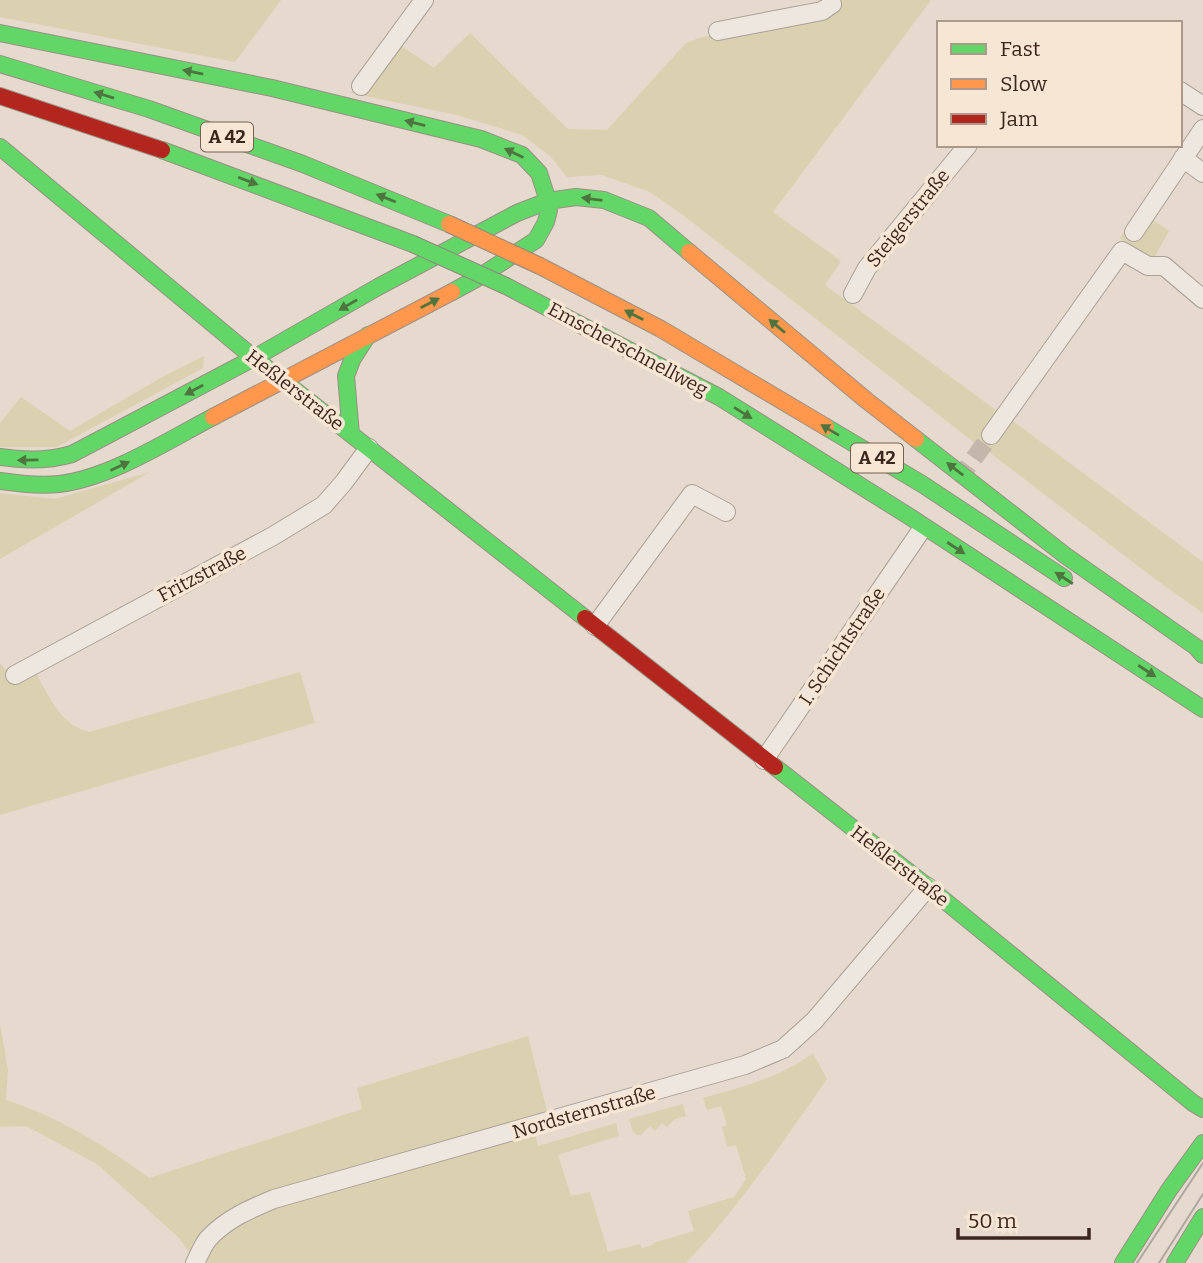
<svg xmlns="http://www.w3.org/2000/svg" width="1203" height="1263" viewBox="0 0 1203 1263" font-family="Bitter,serif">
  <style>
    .green { fill: #dad1b0 }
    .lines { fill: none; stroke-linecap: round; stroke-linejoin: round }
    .street-tunnel { stroke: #c4b6ab; stroke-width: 18; stroke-dasharray: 18 9; stroke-linecap: butt }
    .street-casing { stroke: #aca097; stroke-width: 20 }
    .fast-casing { stroke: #9b8f86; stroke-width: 18 }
    .slow-casing { stroke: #9b8f86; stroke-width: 18 }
    .jam-casing { stroke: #9b8f86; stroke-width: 18 }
    .street { stroke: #eee7e0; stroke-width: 18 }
    .fast { stroke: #63d668; stroke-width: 16 }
    .slow { stroke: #ff974d; stroke-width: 16 }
    .jam { stroke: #b3261e; stroke-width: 16 }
    .tram { stroke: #aea6a1; stroke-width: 2 }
    .fast-bridge-casing { stroke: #91857e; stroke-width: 18; stroke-linecap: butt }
    .slow-bridge-casing { stroke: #91857e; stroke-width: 18; stroke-linecap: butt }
    .fast-bridge { stroke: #63d668; stroke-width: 16 }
    .slow-bridge { stroke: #ff974d; stroke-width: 16 }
    .oneway { fill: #4e753f }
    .labels { text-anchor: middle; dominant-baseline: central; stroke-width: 7; stroke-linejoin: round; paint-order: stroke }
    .shield { fill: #f8e6d4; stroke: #746055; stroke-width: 2 }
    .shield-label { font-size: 18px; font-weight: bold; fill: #3c261e }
    .street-label { font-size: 19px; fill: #3c261e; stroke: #f8e6d4 }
  </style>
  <rect width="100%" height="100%" fill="#e6dace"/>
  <path class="green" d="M0 0H281L235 62 0 17Z
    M833 0H931L773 212 841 261 825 285 1000 413 1001 412 1203 562V613L1155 579 981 446 980 447 683 215 650 192 602 175 567 177 550 156 522 135 457 115 351 93 391 39 434 68 470 33 568 129 607 130 686 43 699 38 823 13Z
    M1150 218 1169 231 1154 258 1148 259 1120 238 1127 228Z
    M204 356 203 368 57 447H0V423L21 397 70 431 164 376Z
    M150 472 0 559V493L55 499Z
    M0 663 17 684 36 673C50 698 60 724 89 732L300 672 315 723 0 815Z
    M0 1023 8 1070 6 1100C59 1117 104 1145 149 1178L362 1109 357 1088 528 1036 548 1115 273 1197 194 1258 178 1237 97 1164 26 1126 0 1127Z
    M813 1053 827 1079C783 1142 739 1207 686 1263H196L248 1211 534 1128 538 1146 616 1123 619 1136 558 1155 571 1196 590 1192 608 1252 640 1244 642 1248 653 1245V1243L694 1231 688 1211 734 1197 746 1179 736 1145 727 1147 722 1127 727 1125 721 1106 707 1110 703 1098C742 1087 780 1078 813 1053Z
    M683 1104 686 1116 675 1119 667 1127 662 1123 655 1131 650 1126 641 1135H637L633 1132 629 1119Z"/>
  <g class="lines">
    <path class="street-tunnel" d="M958 480 991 435"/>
    <defs>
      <path id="street" d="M718 31 822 11 832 4 831 0
        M361 86 424 0
        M1180 91 1203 106
        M1183 158 1203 173
        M1134 232 1203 129
        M853 294 867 268 968 145
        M991 435 1122 251 1148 266H1164L1203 299
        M595 626 692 494 726 512
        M15 675 273 536 324 505 344 482 369 448
        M764 760 920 532
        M195 1263C199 1255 203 1245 208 1239 226 1219 250 1209 274 1199L745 1065 783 1049 814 1021 928 887"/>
      <path id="fast" d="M0 33 272 88 481 139 522 155 539 173 548 201 549 210 546 222 536 240 476 279 452 292
        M0 64 149 109 303 164 449 224
        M0 147 254 358 585 618
        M162 150 413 244
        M506 286 719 397 907 515 1203 709
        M826 427 922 484 1064 578
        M351 434 346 376 352 360 368 335
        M916 439 1066 556 1196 647 1203 655
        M0 457C25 461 48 461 72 454L254 358 378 287 517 213 548 201 576 197 604 200 649 218 689 252
        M0 481C20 484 39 486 59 484 110 478 167 441 213 417
        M775 767 928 887 1193 1103 1203 1109
        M1123 1263 1169 1190 1203 1143
        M1175 1263 1203 1217"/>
      <path id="slow" d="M689 252 866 400 916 439
        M540 266 661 329 826 427
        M213 417 452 292"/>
      <path id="jam" d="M0 96 162 150
        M585 618 775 767"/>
    </defs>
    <use href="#street" class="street-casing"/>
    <use href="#fast" class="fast-casing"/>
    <use href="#slow" class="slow-casing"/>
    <use href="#jam" class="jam-casing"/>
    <use href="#street" class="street"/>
    <use href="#fast" class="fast"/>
    <use href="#slow" class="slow"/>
    <use href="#jam" class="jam"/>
    <path class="tram" d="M1137 1263 1203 1163
      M1159 1263 1203 1194"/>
    <defs>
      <path id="fast-bridge" d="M413 244 506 286"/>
      <path id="slow-bridge" d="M449 224 540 266"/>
    </defs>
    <use href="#fast-bridge" class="fast-bridge-casing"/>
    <use href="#slow-bridge" class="slow-bridge-casing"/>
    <use href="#fast-bridge" class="fast-bridge"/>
    <use href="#slow-bridge" class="slow-bridge"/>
  </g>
  <defs><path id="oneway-solid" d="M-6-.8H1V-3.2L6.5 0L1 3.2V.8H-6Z" transform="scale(1.75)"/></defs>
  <g class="oneway">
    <use href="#oneway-solid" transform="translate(193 72) rotate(-169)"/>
    <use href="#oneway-solid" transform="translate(104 95) rotate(-163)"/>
    <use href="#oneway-solid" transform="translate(415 123) rotate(-166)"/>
    <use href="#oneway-solid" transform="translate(514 153) rotate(-154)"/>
    <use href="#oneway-solid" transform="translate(248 181) rotate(21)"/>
    <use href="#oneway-solid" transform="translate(386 198) rotate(-158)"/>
    <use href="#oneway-solid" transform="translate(592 199) rotate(-173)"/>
    <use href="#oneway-solid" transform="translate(430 303) rotate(-27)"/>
    <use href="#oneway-solid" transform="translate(348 305) rotate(150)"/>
    <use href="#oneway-solid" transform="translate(634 315) rotate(-153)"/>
    <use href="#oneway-solid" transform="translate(777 326) rotate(-140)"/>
    <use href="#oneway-solid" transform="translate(194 390) rotate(152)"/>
    <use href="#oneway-solid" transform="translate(743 413) rotate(32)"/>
    <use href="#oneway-solid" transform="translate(830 430) rotate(-149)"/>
    <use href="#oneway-solid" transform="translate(28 460) rotate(179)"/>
    <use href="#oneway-solid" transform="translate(120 466) rotate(-25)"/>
    <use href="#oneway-solid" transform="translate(955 469) rotate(-142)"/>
    <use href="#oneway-solid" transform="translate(956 548) rotate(33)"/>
    <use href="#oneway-solid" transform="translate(1064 578) rotate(-147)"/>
    <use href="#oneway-solid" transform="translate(1147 671) rotate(33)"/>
  </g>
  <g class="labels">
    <g class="shield">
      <rect x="201" y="122.5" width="52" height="29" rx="5"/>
      <rect x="851" y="443.5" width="52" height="29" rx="5"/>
    </g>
    <g class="shield-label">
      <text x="227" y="137">A 42</text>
      <text x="877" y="458">A 42</text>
    </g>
    <g class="street-label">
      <text transform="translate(908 218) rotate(-51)">Steigerstraße</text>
      <text transform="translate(628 349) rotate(28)">Emscherschnellweg</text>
      <text transform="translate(295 390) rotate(38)">Heßlerstraße</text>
      <text transform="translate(202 574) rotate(-28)">Fritzstraße</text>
      <text transform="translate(842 646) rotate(-56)">I. Schichtstraße</text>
      <text transform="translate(900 866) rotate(38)">Heßlerstraße</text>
      <text transform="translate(584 1112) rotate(-16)">Nordsternstraße</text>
    </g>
  </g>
  <rect x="937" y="21" width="245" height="126" fill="#f8e6d4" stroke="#ad998b" stroke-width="2"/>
  <rect x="951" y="44" width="35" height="10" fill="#63d668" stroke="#ad998b" stroke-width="2"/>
  <text x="1000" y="56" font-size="21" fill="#3c261e">Fast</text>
  <rect x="951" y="79" width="35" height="10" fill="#ff974d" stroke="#ad998b" stroke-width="2"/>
  <text x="1000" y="91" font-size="21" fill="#3c261e">Slow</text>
  <rect x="951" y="114" width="35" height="10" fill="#b3261e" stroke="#ad998b" stroke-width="2"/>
  <text x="1000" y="126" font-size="21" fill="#3c261e">Jam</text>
  <path d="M958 1228v10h131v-10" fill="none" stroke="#3c261e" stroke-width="3.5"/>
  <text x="968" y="1228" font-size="21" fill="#3c261e" stroke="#f8e6d4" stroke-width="5" paint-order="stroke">50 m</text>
</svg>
